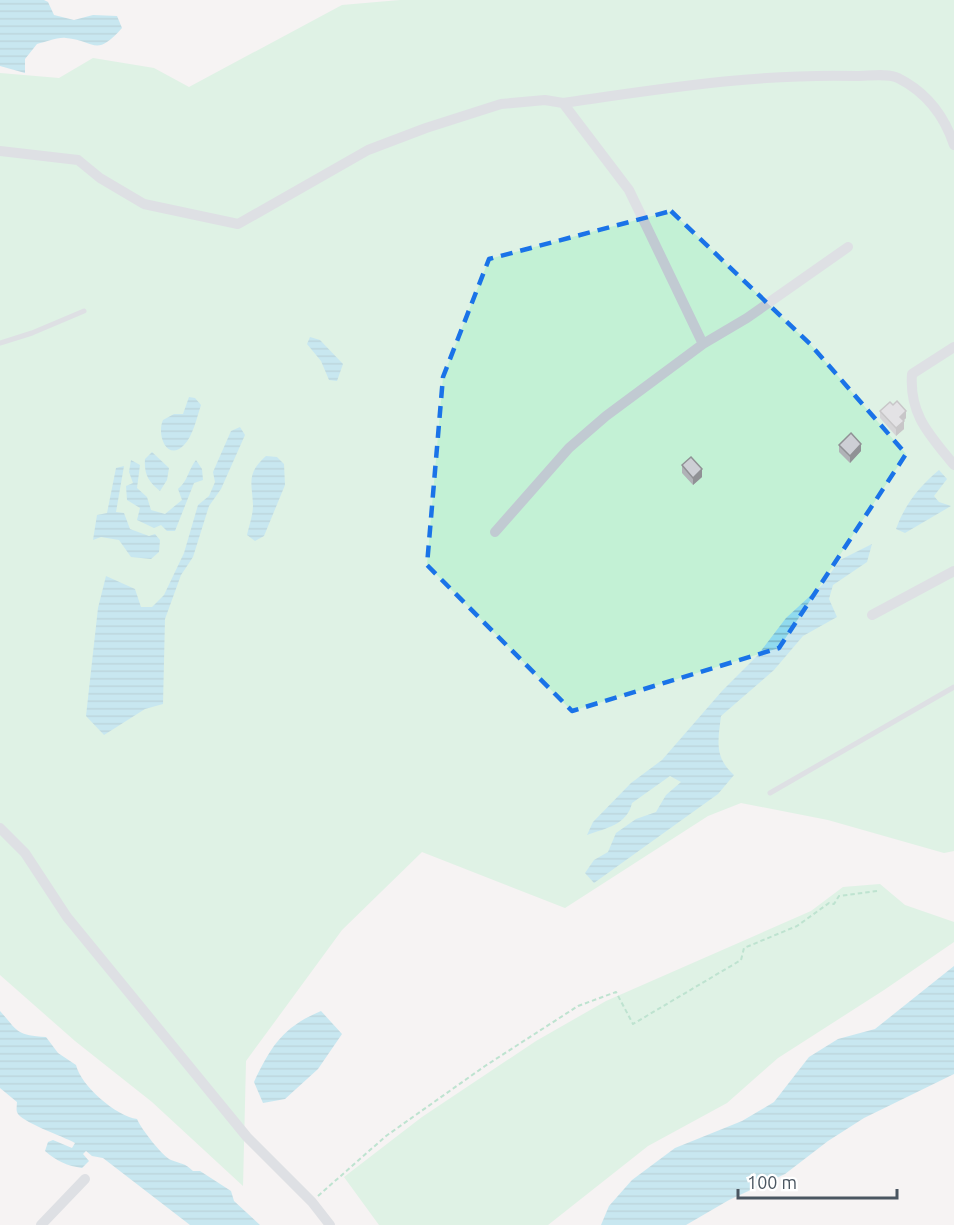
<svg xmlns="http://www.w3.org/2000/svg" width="954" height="1225" viewBox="0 0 954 1225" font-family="Ubuntu,sans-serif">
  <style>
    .garden { fill: #c3f1d5 }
    .water { fill: url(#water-rules) }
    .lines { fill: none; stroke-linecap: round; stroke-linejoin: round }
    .path { stroke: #7ad0a6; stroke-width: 2; stroke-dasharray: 4.5 3; stroke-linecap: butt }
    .service { stroke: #c1cad2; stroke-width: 5 }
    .minor { stroke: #c1cad2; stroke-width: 10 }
    .wall { fill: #b0b2b7 }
    .shaded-wall { fill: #909195 }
    .building { fill: #cdcfd5; stroke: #909195; stroke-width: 1.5 }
    .marked { fill: none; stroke: #1a73e8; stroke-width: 4.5; stroke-dasharray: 12 8; stroke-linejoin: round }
  </style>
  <defs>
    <pattern id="water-rules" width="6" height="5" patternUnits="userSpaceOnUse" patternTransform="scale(1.5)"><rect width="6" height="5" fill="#90daee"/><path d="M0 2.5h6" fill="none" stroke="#78b4c4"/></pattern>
  </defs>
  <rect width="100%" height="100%" fill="#f5f3f3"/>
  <path class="garden" d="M400 0H954V851L944 853 828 820 741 803 708 816 565 908 422 852 342 930 246 1061 243 1186 152 1102 75 1041 0 975V73L59 78 93 58 154 68 189 87 342 5Z
    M880 884 905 905 954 922V942L884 990 778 1058 727 1103 648 1146 548 1225H379L344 1177 422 1117 536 1041 606 1001 811 911 843 887Z"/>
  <path class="water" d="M0 0H44L48 2 54 15 74 20 93 15 117 16 122 28C95 58 96 41 66 38 57 37 46 42 37 44L25 59V73L0 66Z
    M310 337 320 340 343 364 337 381 329 380 321 361 307 344Z
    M189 397 195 398 201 405C197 417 193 436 184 445 168 462 156 436 163 420L174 414H183Z
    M240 427 245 435 221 489 209 506 193 557 181 575 165 619 163 704 145 709 104 735 86 716 98 608 106 576 135 589 141 607H152L164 595 184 553 198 505 209 496 215 482 213 472 231 431Z
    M152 452 169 468 167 480 160 491C148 481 144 474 145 459Z
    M266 456 277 457 284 464 285 485 264 536 255 541 247 535C249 526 253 515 253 505 252 482 246 474 266 456Z
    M131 460 140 465 137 488 147 497 151 510 165 514 182 500 178 489C188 481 188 470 196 460L202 469 203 480 194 483 175 531H167L161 525 154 528 137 520 140 508 127 500 126 486 133 483 129 472Z
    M124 466 116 512 124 513 130 529 149 536 155 534 160 540 159 552 151 559 131 557 119 540 101 537 93 540 97 515 107 513 116 468Z
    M939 470 947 479 934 496 939 502 951 506 905 533 896 529C905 504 919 487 939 470Z
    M872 544 867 562 833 585 829 599 837 617 803 636 774 670 721 716C718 741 714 757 734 775L718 794 594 883 585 873 594 860 608 852 616 833 636 819 656 812 666 795 681 782 670 776 632 803C627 825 606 828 587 835L593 822 631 783 662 760 722 691 757 656 786 618 822 585 840 560Z
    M954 966V1074L864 1118 828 1141 785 1174 729 1200 686 1225H601L609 1206 632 1180 675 1148 742 1121 774 1102 809 1057 838 1039 875 1029Z
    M0 1011C18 1031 15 1035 46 1037L58 1053 76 1065C81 1086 116 1116 137 1119 141 1129 163 1157 171 1160 181 1164 185 1163 193 1171H200L231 1191 234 1201 260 1225H190L103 1158 92 1156 86 1151 83 1154 89 1161 82 1168C68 1166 56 1161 45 1151L48 1142 53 1140 72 1148 75 1143C63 1136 20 1122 17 1112 16 1109 17 1105 17 1102L0 1088Z
    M321 1011 342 1034 318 1069 285 1099 263 1103 254 1082C271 1046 283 1027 321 1011Z"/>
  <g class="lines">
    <path class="path" d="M318 1196 386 1136 485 1066 578 1006 616 992 633 1024 741 960 744 948 797 926 829 903 834 904 839 896 877 891"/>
    <path class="service" d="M0 343 32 333 84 311
      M770 793 954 687"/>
    <path class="minor" d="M563 103 629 190 703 344
      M0 151 78 160 100 178 144 204 238 224 368 150 426 128 501 104 545 100 563 103C661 89 758 73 857 76 869 76 888 73 898 78 926 92 944 115 954 145
      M954 347 912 374C909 415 930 435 954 465
      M495 532 569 448 606 416 703 344 747 318 848 247
      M872 615 954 571
      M0 828 25 853 67 917 247 1137 312 1202 330 1225
      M41 1225 85 1179"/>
  </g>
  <path class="wall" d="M880 411 906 418 903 421 904 429 896 436 880 418Z
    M839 445 861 451 850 463 839 452Z
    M682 465 702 477 693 485 682 473Z"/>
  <path class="shaded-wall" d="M906 411V418L900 424V417Z
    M904 421V429L896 436V428Z
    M861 444V451L850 463V456Z
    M702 469V477L693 485V478Z"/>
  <path class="building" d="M897 401 906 411 900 417 904 421 896 428 880 411 890 402 893 405Z
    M851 433 861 444 850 456 839 445Z
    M691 457 702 469 693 478 682 465Z"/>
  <path d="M0 0H954V1225H0ZM671 211 810 344 906 454 779 648 572 711 427 565 443 377 489 259Z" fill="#f5f3f3" fill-opacity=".55" fill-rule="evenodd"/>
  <path class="marked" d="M671 211 810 344 906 454 779 648 572 711 427 565 443 377 489 259Z"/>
  <path d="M738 1189v9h159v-9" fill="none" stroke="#4a5661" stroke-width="3"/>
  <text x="747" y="1189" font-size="18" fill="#4a5661" stroke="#ffffff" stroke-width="4.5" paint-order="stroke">100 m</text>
</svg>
